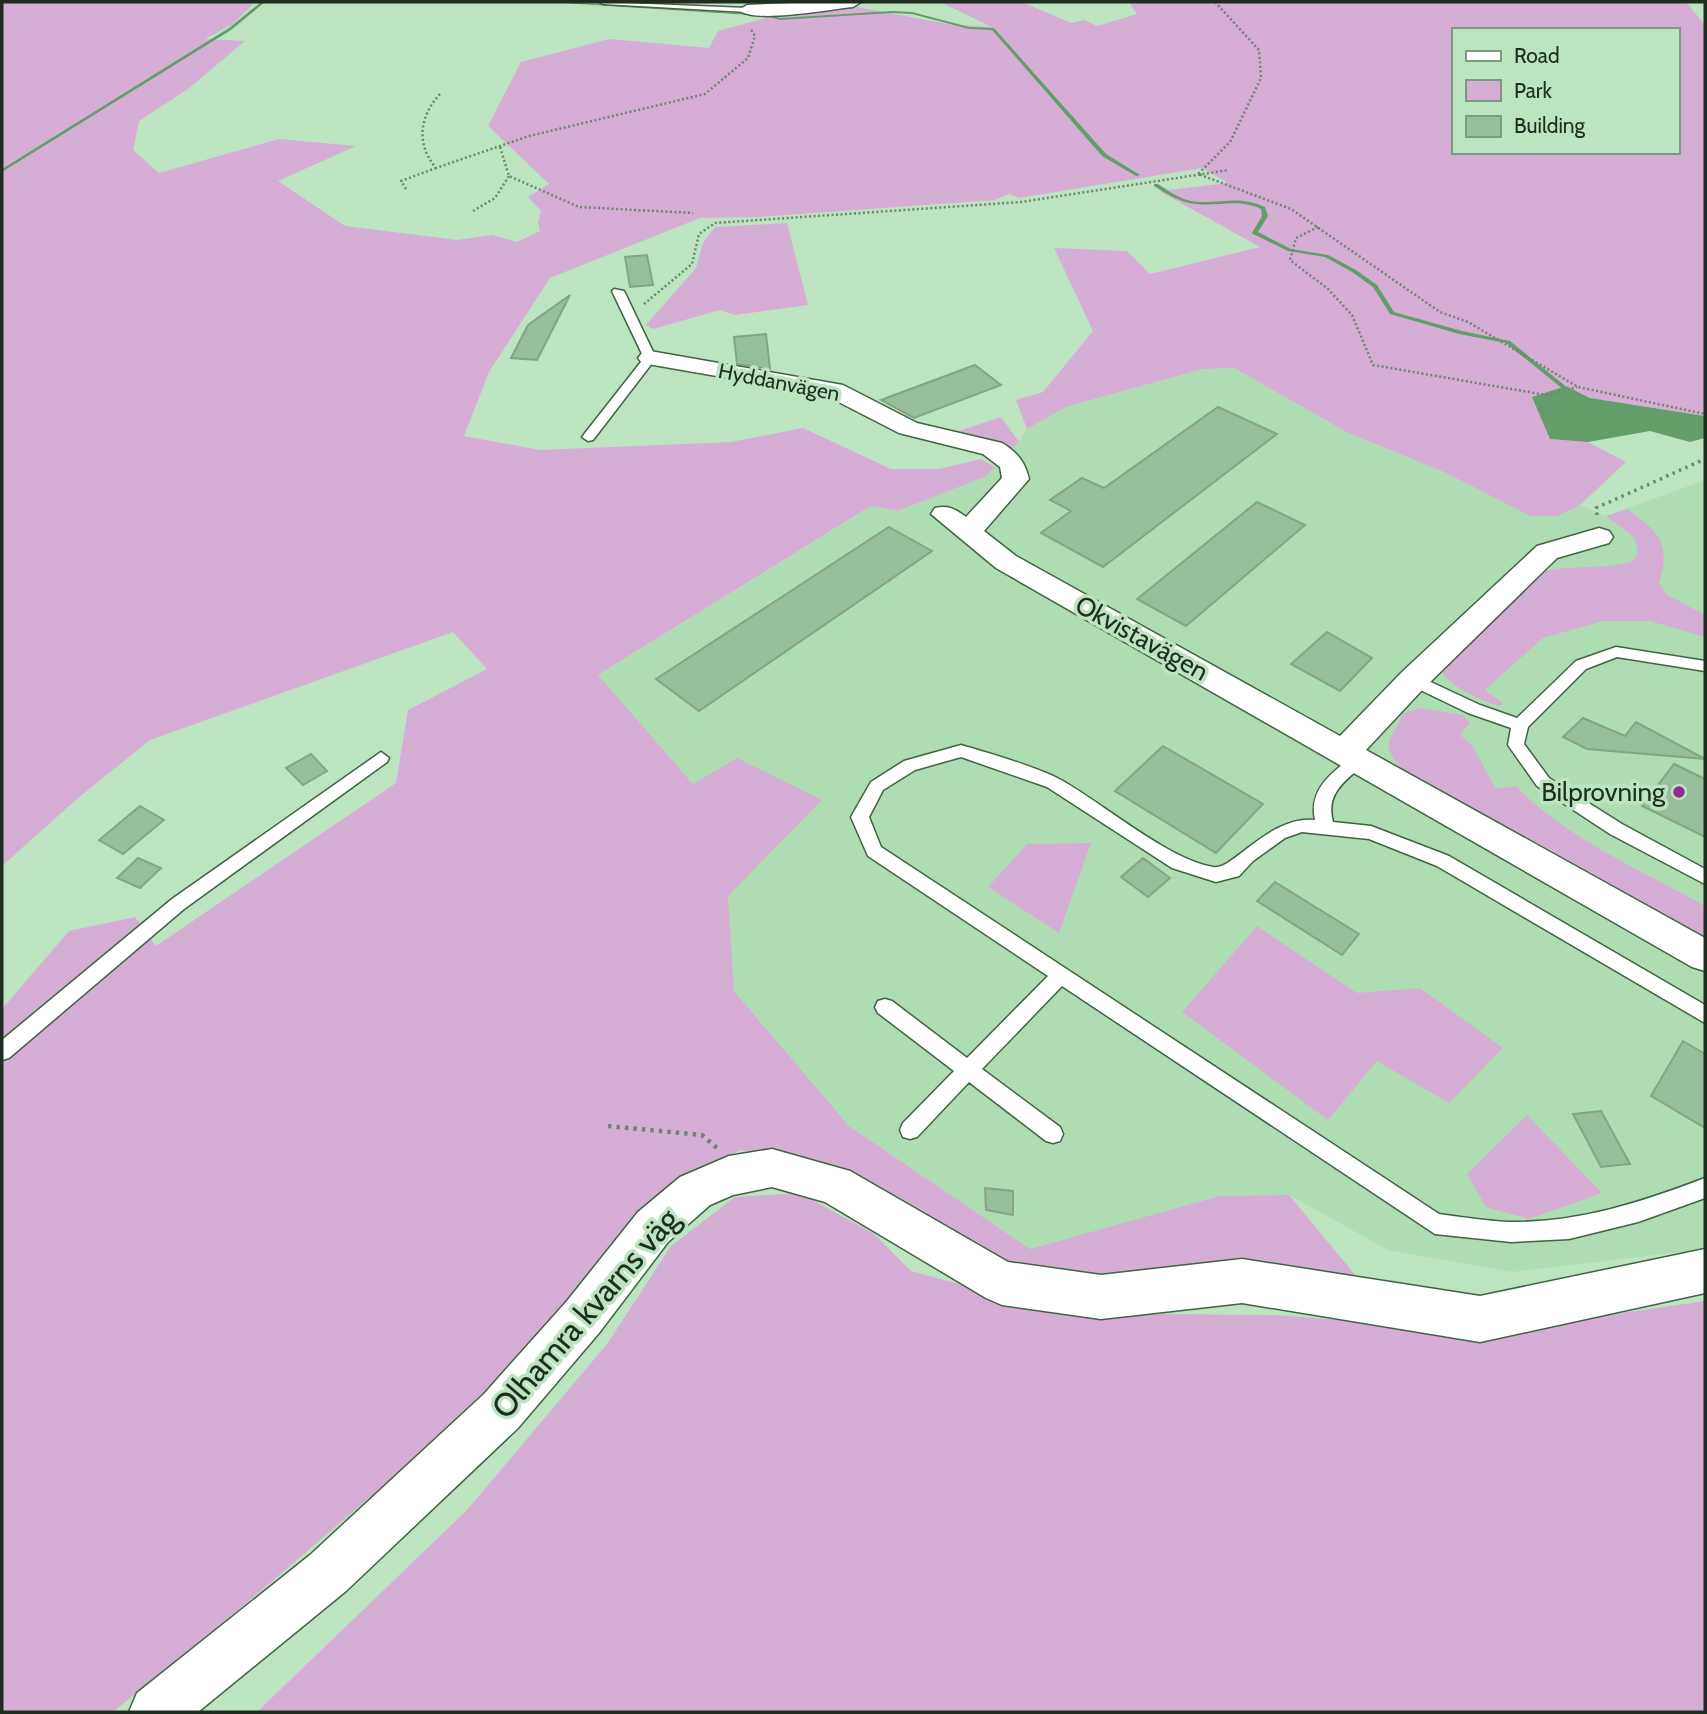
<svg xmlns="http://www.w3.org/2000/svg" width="1707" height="1714" viewBox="0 0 1707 1714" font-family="Cabin,sans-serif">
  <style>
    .built { fill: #afddb3 }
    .green { fill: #d6aed5; fill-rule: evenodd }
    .water { fill: #639e6a }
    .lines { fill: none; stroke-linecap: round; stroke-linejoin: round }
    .stream { fill: #639e6a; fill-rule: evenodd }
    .building { fill: #97be9a; stroke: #80a684; stroke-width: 2 }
    .lane-casing { stroke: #406343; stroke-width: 3 }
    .street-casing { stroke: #406343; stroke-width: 3 }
    .path-far2 { stroke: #6c876e; stroke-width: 2.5; stroke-dasharray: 2 2.5; stroke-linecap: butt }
    .path-far1 { stroke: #6c876e; stroke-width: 3.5; stroke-dasharray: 2.5 4.5; stroke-linecap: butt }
    .path { stroke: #6c876e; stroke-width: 4.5; stroke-dasharray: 3.5 5; stroke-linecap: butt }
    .lane { fill: #fff; fill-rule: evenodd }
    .street { fill: #fff; fill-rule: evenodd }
    .poi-dot { fill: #912c93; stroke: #bce4c0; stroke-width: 2.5 }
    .labels { text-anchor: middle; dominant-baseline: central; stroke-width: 7; stroke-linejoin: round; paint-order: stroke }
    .far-street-label { font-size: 21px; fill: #1e2d1f; stroke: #bce4c0 }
    .street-label { font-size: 26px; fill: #1e2d1f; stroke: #bce4c0 }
    .poi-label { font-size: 26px; fill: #1e2d1f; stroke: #bce4c0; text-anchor: end }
    .near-street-label { font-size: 32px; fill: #1e2d1f; stroke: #bce4c0 }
  </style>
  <rect width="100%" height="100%" fill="#bce4c0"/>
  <path class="built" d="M1234 368 1348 433 1444 472 1530 516H1558L1580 505 1606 516 1705 480V1249L1512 1272 1388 1250 1289 1195 1220 1197 1030 1249 849 1126 734 991 727 896 821 800 694 785 597 676 872 506 898 511 987 476 1019 442 1027 429 1066 407 1202 369Z"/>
  <path class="green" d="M2 2H255L233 24 205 39 245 41 188 89 139 121 133 150 159 173 279 139 356 146 278 181 345 226 457 240 492 235 517 242 540 231 538 222 541 211 528 197 549 184 488 126 521 62 609 39 709 48 718 31 770 17 857 7 948 24 992 27 940 2H1022L1071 23 1084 20 1097 26 1137 14 1129 2H1686L1705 25V416L1590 398 1566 386 1550 439 1588 442 1626 462 1580 505 1558 516H1530L1444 472 1348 433 1234 368 1202 369 1066 407 1027 429 1016 400 1043 392 1093 331 1054 248 1127 251 1150 274 1260 247 1159 191 1228 183 1202 168 1019 198 1009 194 995 200 760 217 700 218 550 278 489 372 464 436 540 450 731 442 803 428 891 469H939L981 459 995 467 987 476 898 511 871 506 598 675 693 784 737 758 822 800 728 896 734 991 849 1126 1030 1249 1220 1196 1289 1195 1357 1277 1093 1280 1021 1278 963 1250 855 1172 740 1150 661 1194 460 1420 214 1631 113 1712H2V1009L69 931 135 917 156 946 396 783 408 710 487 669 453 632 150 740 78 798 2 866ZM1453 30H1677V152H1453Z
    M787 223 808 305 735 315 720 310 653 329 646 325 696 268 703 243 715 227Z
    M1001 417 1019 442 1007 452 956 432Z
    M1627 509C1658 530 1672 544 1659 583L1666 594 1705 615V637L1650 621H1603L1543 638 1485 690 1503 703 1500 706C1478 700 1457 690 1442 673 1455 659 1527 577 1536 574 1567 563 1602 571 1633 561L1638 553 1635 538 1606 516Z
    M1419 708 1463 715 1470 723 1460 735 1472 745 1496 789 1516 786C1565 838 1643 871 1705 906V940L1406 773C1380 746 1387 745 1403 714Z
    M1091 843 1059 933 988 887 1027 844Z
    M1257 926 1357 993 1420 988 1503 1048 1449 1103 1377 1061 1328 1120 1182 1012Z
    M1527 1115 1602 1193 1529 1219 1486 1207 1467 1174Z
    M799 1193 873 1233 911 1271 1066 1313 1275 1315 1492 1332 1705 1301V1712H257L467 1510 607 1344 671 1246 735 1197Z"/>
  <path class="water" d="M1566 386 1590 398 1705 416V438L1690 442 1650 431 1588 442 1550 439 1532 397Z"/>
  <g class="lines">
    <path class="stream" d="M261 2H265L231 30 2 172V169L229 28Z
      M547 2H565L752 14 750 15Z
      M892 11 912 12 969 27 994 28 1106 154 1140 175 1136 176 1102 156 992 30 969 29 912 14 892 13 780 20 760 14 762 13 780 18Z
      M1154 184H1158C1167 190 1177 197 1187 200 1215 207 1234 193 1265 207L1268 216 1258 232 1291 249 1328 255 1356 270 1377 285 1394 312 1462 331 1510 341 1574 393 1569 394 1506 343 1459 334 1390 314 1373 287 1352 272 1325 257 1288 251 1253 234 1252 233 1262 216 1261 209C1237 198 1219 207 1195 204 1179 202 1167 194 1154 186Z"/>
  </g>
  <path class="building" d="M647 255 653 285 630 287 625 257Z
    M570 295 537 360 511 358 528 325Z
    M766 334 770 369 737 364 734 337Z
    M975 365 1001 385 914 418 881 400Z
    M1218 407 1277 434 1103 567 1041 533 1071 511 1050 500 1082 478 1104 488Z
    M1257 502 1305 525 1186 626 1137 599Z
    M889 527 932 551 699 711 656 679Z
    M1327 632 1372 658 1340 691 1291 664Z
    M1583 718 1625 736 1636 722 1705 759 1587 749 1563 737Z
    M1163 746 1263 804 1216 853 1115 791Z
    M311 754 327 771 303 785 286 768Z
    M1674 764 1705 779V837L1642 806Z
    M140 806 164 820 123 854 99 840Z
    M138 858 161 868 140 888 117 878Z
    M1143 858 1170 878 1148 897 1121 877Z
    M1275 882 1359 934 1342 955 1257 901Z
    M1683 1041 1705 1054V1128L1651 1096Z
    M1601 1111 1630 1164 1601 1167 1573 1114Z
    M985 1188 1013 1191V1215L986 1210Z"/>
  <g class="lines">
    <defs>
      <path id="lane" d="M599 2 747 8 751 10 747 12 603 4Z
        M614 289 624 291 656 358 593 440 588 441 582 437 644 358 612 291Z
        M1616 647 1705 661V671L1617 657 1586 669 1528 727 1524 744 1549 778 1622 824 1705 869V884L1610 834 1537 786 1508 745 1511 728 1468 713 1408 684 1405 680 1413 675 1418 676 1480 705 1517 718 1576 661Z
        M961 745C988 753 1038 767 1061 780 1104 804 1167 859 1213 867 1233 871 1269 815 1315 820 1308 789 1333 772 1354 755H1366L1368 759 1366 763C1346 780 1325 793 1333 822L1371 826 1449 856 1705 1005V1023L1437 866 1369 839 1302 832 1285 838 1253 861 1239 876 1216 882 1172 868 1047 787 961 757 915 770 883 790 869 817 881 847 1439 1214C1462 1217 1486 1221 1509 1222 1578 1223 1642 1202 1705 1178V1198L1638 1222 1569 1239 1511 1242 1435 1234 1062 986 982 1069 1060 1127 1063 1134 1060 1141 1053 1143 1046 1141 969 1082 917 1137 910 1139 903 1137 900 1130 903 1123 954 1071 878 1013 875 1007 878 1001 885 999 892 1001 967 1058 1048 976 868 856 851 817 871 782 904 761Z
        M381 752 389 758 387 762 184 909 9 1058 2 1060V1040L172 899Z"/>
      <path id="street" d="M815 2H861L853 7C831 9 753 24 739 10L747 5Z
        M650 351 843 385 917 423 1002 443C1017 452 1025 462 1029 479L984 531 1016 556 1340 736 1402 672 1537 546 1599 528 1609 531 1613 537 1609 543 1557 558 1424 688 1366 750 1705 938V971L1692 967 996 568 931 514 935 508C949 505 955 509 966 517L1002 478 1000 467 983 454 899 433 825 395 642 363 638 358 642 353Z
        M772 1149 850 1171 1008 1262 1101 1275 1242 1259 1480 1296 1705 1249V1293L1480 1342 1242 1303 1101 1319 1002 1305 986 1298 825 1202 772 1187 733 1195 710 1205 668 1242 599 1333 518 1428 346 1591 198 1712H129L137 1693 310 1555 484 1394 567 1301 638 1212 680 1177 729 1156Z"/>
    </defs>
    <use href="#lane" class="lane-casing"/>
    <use href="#street" class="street-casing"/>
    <path class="path-far2" d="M1215 2 1259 50 1261 78 1230 142 1198 174 1291 209 1440 312 1468 322 1578 387 1705 414
      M440 94C419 117 416 144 436 168L529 136 705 94 748 58 755 36 750 28
      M500 147 509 176 579 207 693 213
      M406 189 401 181 436 168
      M473 211 495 198 509 176
      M1318 227 1296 238 1290 260 1328 289 1352 315 1373 365 1546 395 1577 387
      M644 304 692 264 699 234 715 223 1021 202 1229 170"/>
    <path class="path-far1" d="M1597 515 1596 508 1705 459"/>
    <path class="path" d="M608 1126 702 1135 717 1148"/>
    <use href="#lane" class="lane"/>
    <use href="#street" class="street"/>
  </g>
  <circle class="poi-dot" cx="1679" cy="792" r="7"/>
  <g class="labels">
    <g class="far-street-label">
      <text transform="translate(779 382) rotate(11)">Hyddanvägen</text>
    </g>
    <g class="street-label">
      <text transform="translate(1142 638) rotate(29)">Okvistavägen</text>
    </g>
    <g class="poi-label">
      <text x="1665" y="792">Bilprovning</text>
    </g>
    <g class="near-street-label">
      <text transform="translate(585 1313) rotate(-49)">Olhamra kvarns väg</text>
    </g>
  </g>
  <rect width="1707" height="1714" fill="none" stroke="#1e2d1f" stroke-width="7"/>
  <rect x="1452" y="28" width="228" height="126" fill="#bce4c0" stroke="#7d9b80" stroke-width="2"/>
  <rect x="1466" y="51" width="35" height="10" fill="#ffffff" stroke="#7d9b80" stroke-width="2"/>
  <text x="1514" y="63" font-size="21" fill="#1e2d1f">Road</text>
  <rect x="1466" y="80" width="35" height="21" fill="#d6aed5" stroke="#7d9b80" stroke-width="2"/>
  <text x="1514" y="98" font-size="21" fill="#1e2d1f">Park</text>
  <rect x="1466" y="116" width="35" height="21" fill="#97be9a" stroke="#7d9b80" stroke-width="2"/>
  <text x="1514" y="133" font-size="21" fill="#1e2d1f">Building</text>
</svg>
